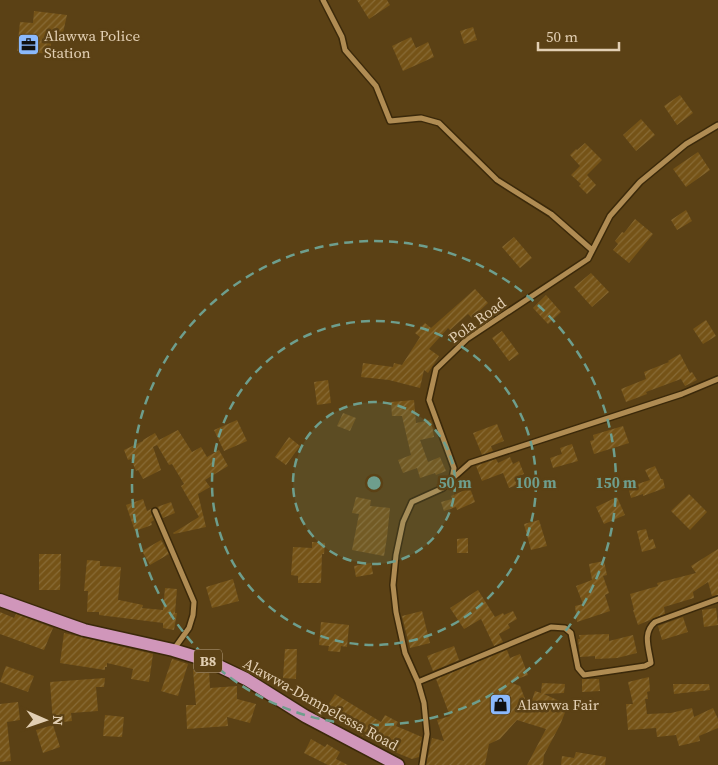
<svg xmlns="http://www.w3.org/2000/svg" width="718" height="765" viewBox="0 0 718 765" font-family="'Source Serif 4',serif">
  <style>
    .building { fill: url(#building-hatch) }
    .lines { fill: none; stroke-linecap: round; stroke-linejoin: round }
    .minor-casing { stroke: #3b290a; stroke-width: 8 }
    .primary-casing { stroke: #3b290a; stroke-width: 15 }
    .minor { stroke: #b08c53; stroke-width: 5 }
    .primary { stroke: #d096ba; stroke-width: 12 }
    .ring { fill: none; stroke: #6e9e8d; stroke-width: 2.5; stroke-dasharray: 9 6 }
    .labels { text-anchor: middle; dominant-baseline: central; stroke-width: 5; stroke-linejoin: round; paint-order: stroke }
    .shield { fill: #5b4115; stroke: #baa484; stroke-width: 1 }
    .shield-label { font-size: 14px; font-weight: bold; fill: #e2cfb3 }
    .poi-label { font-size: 15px; fill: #e2cfb3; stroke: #5b4115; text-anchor: start }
    .street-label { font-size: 15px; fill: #e2cfb3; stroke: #5b4115 }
    .centre { fill: #6e9e8d; stroke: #5b4115; stroke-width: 2.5 }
    .ring-label { font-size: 15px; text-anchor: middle; font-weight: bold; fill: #6e9e8d; stroke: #5b4115; stroke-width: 5; stroke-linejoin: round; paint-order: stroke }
  </style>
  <defs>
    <pattern id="building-hatch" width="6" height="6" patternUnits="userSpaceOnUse" patternTransform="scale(1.25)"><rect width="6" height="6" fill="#755317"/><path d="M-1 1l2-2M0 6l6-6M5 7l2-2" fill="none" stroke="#886b36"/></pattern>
  </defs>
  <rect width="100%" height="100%" fill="#5b4115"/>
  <path class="building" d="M357 0H387L390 5 369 19Z
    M34 11 67 15 62 37 52 35 50 54 17 51 20 22 33 23Z
    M473 27 477 40 464 44 460 31Z
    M411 37 416 48 428 42 434 57 403 71 392 46Z
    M680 95 693 113 677 125 664 106Z
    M641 119 655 135 636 151 623 135Z
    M585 143 602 160 587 175 596 185 587 194 579 186 581 184 571 175 580 166 570 155 576 149 577 150Z
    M698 152 710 170 686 187 673 169Z
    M686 210 692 221 677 230 671 220Z
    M635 219 653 234 629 263 613 250 618 244 615 241 622 232 624 233Z
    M514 237 532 258 520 268 502 247Z
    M591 273 609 292 592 307 574 287Z
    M475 289 488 303 472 318 468 314 450 330 448 328 429 349 439 356 428 373 424 370 420 388 389 380 361 377 363 363 393 367 394 363 402 365 420 337 415 333 425 323 431 328Z
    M546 295 561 312 548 324 533 308Z
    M706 320 716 336 703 344 693 329Z
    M502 331 519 354 509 361 492 338Z
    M680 354 690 373 692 372 697 380 685 386 681 379 646 392 647 394 626 402 621 389 646 379 644 372 669 362 668 361Z
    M328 380 331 403 317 405 314 382Z
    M414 400 416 423 431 420 434 437 420 440 428 462 440 457 446 471 436 475 435 473 420 478 417 468 403 473 398 460 411 455 402 416H392L391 402Z
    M343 413 356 418 350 431 337 426Z
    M237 420 247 441 224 451 214 430Z
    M497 424 504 441 491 446 493 451 482 455 473 433Z
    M623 426 629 443 594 454 590 441 594 440 593 435Z
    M178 430 192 452 201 447 207 457 219 450 228 466 205 480 210 487 198 494 206 527 174 534 173 533 199 517 181 486 184 484 172 464 169 465 157 445 153 447 161 470 143 479 138 470 136 471 131 459 128 460 124 450 143 441V440L155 433 159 440Z
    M289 437 300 446 286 465 275 457Z
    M572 444 578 461 553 468 550 458 562 454 560 448Z
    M510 457 513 464 519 461 524 474 519 476 522 483 509 488 503 473 482 481 476 466 496 459 498 463Z
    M655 466 661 479H663L665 488 643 496V494L631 498 628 487 650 480 645 470Z
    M470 488 475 502 457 510 456 507 444 511 441 502 452 499 451 496Z
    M689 494 707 512 690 530 671 511Z
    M356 497 371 500 370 506 390 508 387 537 384 556 352 550 359 514 352 513Z
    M617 497 625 515 604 524 596 507Z
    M143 499 147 511 151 509V513L154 520 151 522 152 525 135 531 126 505Z
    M171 502 175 513 163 518 159 509 157 507Z
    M539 520 547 546 531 550 524 524Z
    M646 529 649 540 653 539 656 548 642 552 637 531Z
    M468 538V553H457V539Z
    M161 540 169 554 150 565 142 551Z
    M312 542 325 543 324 554H322L321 583H298V576L291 575 293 547 312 548Z
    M718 549V595L712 596 708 582 693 592 694 598 664 607 665 614 654 618 650 620 638 625 633 610H634L630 594 658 586 657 583 696 573 691 566Z
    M39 554H61L60 590H39Z
    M87 560 100 561V566L121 567 118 600H119L143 605 142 608 163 610 165 588 177 589 175 613H177L174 630 163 628V623L99 615V612H87L88 591H84Z
    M604 561 607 575 603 576 609 593 605 595 610 611 577 622 575 606 583 604 576 586 592 580 589 564Z
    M371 563 373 574 356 577 354 566Z
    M233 579 239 601 212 608 206 587Z
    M478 590 495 617 503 613 504 615 513 611 517 619 508 624 510 628 499 634 503 642 494 646 481 619 464 629 450 608Z
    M716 608 718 625 704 627 702 610Z
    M422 611 430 643 410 648 402 616Z
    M0 612 14 618 16 614 53 628 44 650 0 634Z
    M683 617 688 632 662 640 658 626Z
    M321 622 349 625 347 647 341 646 340 652 328 651 329 646 319 645Z
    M64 633 153 654 149 682 131 679 133 669 107 663V667H105V670L60 663Z
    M609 634V641L633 635 637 653 617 658 595 659V656L580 657 578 639H580L579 635Z
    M454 646 459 660 433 671 427 656Z
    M285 649H297L296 679 283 678Z
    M507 650 510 658 520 654 528 675 509 682 520 686 529 709 535 691 541 693 542 683 565 684 564 693 544 694 568 705 560 725 544 755 543 765H527L546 729 517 720 500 739 489 744 485 765H426L432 738 444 741 437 720 450 716 436 679Z
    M172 659 188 664 178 696 161 691Z
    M6 666 34 676 28 692 0 682Z
    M206 669 209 670 210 688 237 686V699L256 704 250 723 227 717 228 726 187 729 186 705H196L193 670Z
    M649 677 650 691 647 692 648 699H645L647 714 671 713 692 708 694 717 713 708 718 719V728L699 736 700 741 679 746 676 735 657 737 656 728 628 730 626 704H633L628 682Z
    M105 678 104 687H96L98 711 71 713 72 721 53 723 50 682Z
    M582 679H599L600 691 582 692Z
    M673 684H709L710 690 674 694Z
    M335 694 381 722 385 715 398 722 396 726 422 737 419 757 412 759 392 751 361 735 365 726 348 714 347 716 342 713 339 718 325 710Z
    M18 702 20 720 7 722 11 761 0 762V704Z
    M105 715 124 717 122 737 103 736Z
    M53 725 60 747 43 753 36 730Z
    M311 739 325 747 327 744 340 752 336 759 348 765H328L304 753Z
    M576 752 606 757 605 765H561L562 756 574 758Z"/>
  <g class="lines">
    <defs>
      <path id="minor" d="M323 0 342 37 345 50 376 86 390 121 421 118 439 123 497 180 551 214 592 250
        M452 479 470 463 682 394 718 379
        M155 511 194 602 193 615 189 628 174 649
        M418 682 551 627 565 628 571 633 578 668 584 675 645 666 651 663C649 648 642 633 655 622L718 599
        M422 765 427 734 424 703 418 682 405 653 396 612 393 585 396 555 403 522 412 502 443 488 452 479 454 468 429 400 436 369 467 339 588 259 610 216 640 182 686 144 718 125"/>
      <path id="primary" d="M0 600 64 623 84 630 173 650 206 660 246 679 305 716 398 765"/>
    </defs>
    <use href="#minor" class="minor-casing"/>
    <use href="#primary" class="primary-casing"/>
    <use href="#minor" class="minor"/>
    <use href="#primary" class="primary"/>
  </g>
  <circle cx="374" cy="483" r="81" fill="#6e9e8d" fill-opacity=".12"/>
  <g class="ring">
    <circle cx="374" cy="483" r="81"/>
    <circle cx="374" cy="483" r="162"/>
    <circle cx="374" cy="483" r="242"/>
  </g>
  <defs>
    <symbol id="office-square" viewBox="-11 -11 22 22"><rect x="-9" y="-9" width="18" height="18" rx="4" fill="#8bb9fc" stroke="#5b4115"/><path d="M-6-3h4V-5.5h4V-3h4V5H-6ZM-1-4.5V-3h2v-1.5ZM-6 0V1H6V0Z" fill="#111"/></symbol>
    <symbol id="shop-square" viewBox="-11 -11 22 22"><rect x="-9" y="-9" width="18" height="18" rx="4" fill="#8bb9fc" stroke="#5b4115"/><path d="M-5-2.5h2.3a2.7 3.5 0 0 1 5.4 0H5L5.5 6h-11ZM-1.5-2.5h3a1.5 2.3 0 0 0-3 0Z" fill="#111"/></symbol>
  </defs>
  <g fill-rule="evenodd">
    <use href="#office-square" x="16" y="32" width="25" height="25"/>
    <use href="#shop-square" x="488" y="692" width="25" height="25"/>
  </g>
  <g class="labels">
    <rect class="shield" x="194" y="649.5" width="28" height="23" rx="4"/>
    <g class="shield-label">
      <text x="208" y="661">B8</text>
    </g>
    <g class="poi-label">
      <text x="44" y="35">Alawwa Police<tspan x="44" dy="17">Station</tspan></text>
      <text x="517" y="704">Alawwa Fair</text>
    </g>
    <g class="street-label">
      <text transform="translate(477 320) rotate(-36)">Pola Road</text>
      <text transform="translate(321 704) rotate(29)">Alawwa-Dampelessa Road</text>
    </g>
  </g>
  <circle cx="374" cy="483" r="8" class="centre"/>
  <g class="ring-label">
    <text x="455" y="488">50 m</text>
    <text x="536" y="488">100 m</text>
    <text x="616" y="488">150 m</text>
  </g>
  <g transform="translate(45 720) rotate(92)" stroke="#5b4115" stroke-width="4" paint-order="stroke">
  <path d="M0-4L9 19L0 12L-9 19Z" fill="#e2cfb3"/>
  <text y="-8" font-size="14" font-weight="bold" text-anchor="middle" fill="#e2cfb3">N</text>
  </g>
  <path d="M538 42v8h81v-8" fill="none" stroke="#e2cfb3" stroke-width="2.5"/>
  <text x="546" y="42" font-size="15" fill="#e2cfb3" stroke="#5b4115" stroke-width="4" paint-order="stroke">50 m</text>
</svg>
